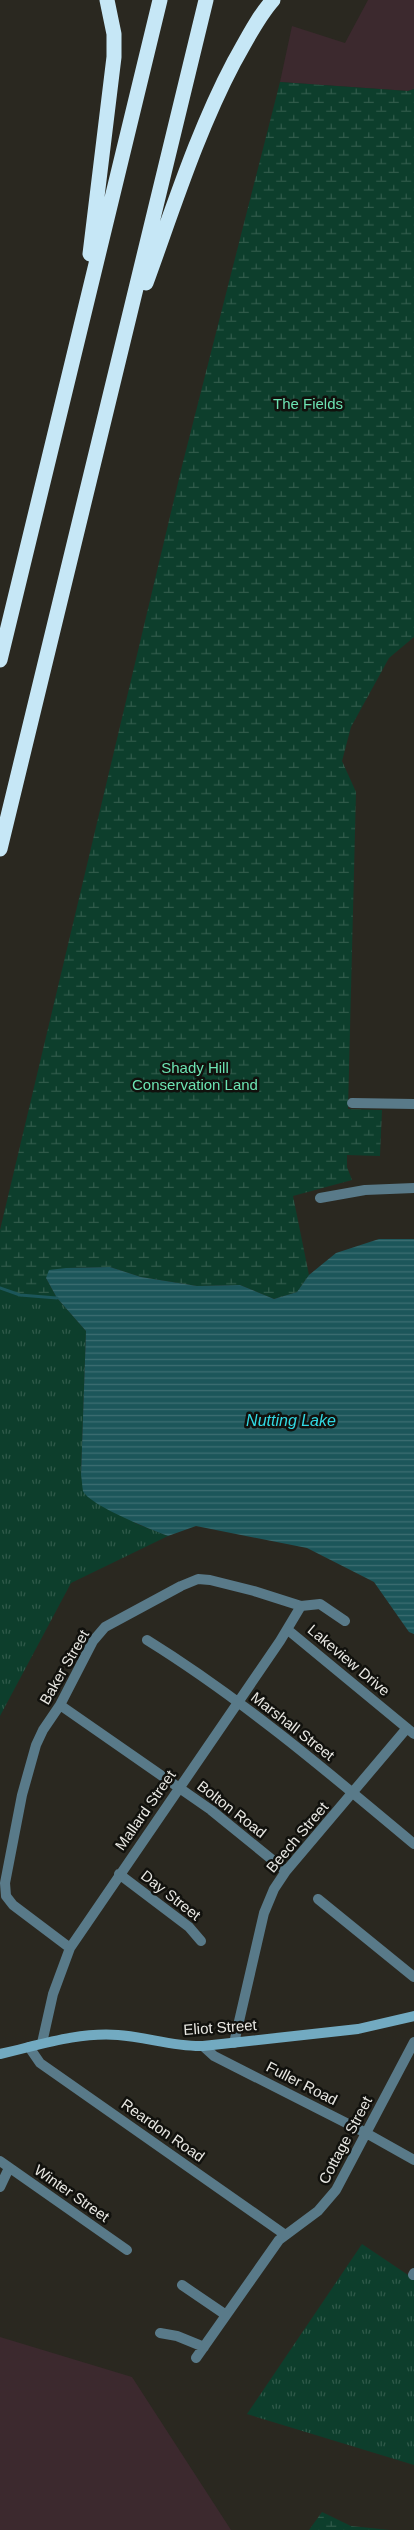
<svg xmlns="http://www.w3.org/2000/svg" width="414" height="2530" viewBox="0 0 414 2530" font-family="Helvetica,sans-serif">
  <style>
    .commercial { fill: #3c292e }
    .wetland { fill: url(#wetland-marsh) }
    .park { fill: url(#park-tufts) }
    .water { fill: url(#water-rules) }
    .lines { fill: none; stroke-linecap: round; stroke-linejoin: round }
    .stream { stroke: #1c565a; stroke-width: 3 }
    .street { stroke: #597a89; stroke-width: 10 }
    .secondary { stroke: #72aac1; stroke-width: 10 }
    .highway { stroke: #c6e7f6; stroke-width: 15 }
    .labels { text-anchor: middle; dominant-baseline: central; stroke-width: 5; stroke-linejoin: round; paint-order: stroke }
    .park-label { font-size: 15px; fill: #6de4b3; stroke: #11110d }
    .street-label { font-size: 15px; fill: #e9e8e3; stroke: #11110d }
    .water-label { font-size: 16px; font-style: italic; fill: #31d9e3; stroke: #11110d }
  </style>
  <defs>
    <pattern id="wetland-marsh" width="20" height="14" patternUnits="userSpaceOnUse" patternTransform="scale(1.25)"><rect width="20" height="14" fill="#0d3e2c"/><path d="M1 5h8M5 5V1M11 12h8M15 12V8" fill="none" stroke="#305a4a"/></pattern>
    <pattern id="park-tufts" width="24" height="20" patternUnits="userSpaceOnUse" patternTransform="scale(1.25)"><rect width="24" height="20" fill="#0d3e2c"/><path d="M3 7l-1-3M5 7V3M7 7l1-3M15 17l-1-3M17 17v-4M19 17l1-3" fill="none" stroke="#305a4a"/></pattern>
    <pattern id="water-rules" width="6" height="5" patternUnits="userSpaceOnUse" patternTransform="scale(1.25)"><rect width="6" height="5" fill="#1c565a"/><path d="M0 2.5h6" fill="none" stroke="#3d6e72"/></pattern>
  </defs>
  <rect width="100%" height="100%" fill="#2a2820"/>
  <path class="commercial" d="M368 0H414V89L408 91 280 82 292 26 345 43Z
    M0 2337 132 2377 231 2530H0Z"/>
  <path class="wetland" d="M280 82 408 91 414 89V637L389 658 351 727 342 761 356 792 348 1109 382 1110 380 1156 347 1155V1167L352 1180 293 1196 309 1275 297 1292 274 1299 240 1285 197 1286 141 1277 110 1267 66 1268 46 1278 57 1298 20 1295 0 1288V1230L182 466Z
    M322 2512 351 2526 390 2530H309Z"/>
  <path class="park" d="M0 1288 20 1295 57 1298 86 1331 81 1475 135 1523 168 1536 71 1583 0 1716Z
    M362 2244 414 2279V2465L247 2414Z"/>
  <path class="water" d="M379 1239H414V1634L409 1632 374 1582 307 1548 196 1526 168 1536C152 1530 89 1505 83 1491 82 1486 82 1480 81 1475L86 1331 57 1298 46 1278 49 1270 66 1268 110 1267 141 1277 197 1286 240 1285 274 1299 297 1292 309 1275 336 1253Z"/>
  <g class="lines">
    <path class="stream" d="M0 1288 20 1295 57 1298"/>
    <path class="street" d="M352 1103 414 1104
      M320 1198 365 1190 414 1188
      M301 1606 320 1604 345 1621
      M288 1630 414 1734
      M147 1640C242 1699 328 1772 414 1844
      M60 1705 211 1810 286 1871
      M119 1874 189 1927 201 1941
      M318 1899 414 1977
      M70 1948 13 1905 6 1896 5 1883 22 1795 36 1745 43 1730 60 1705 93 1641 105 1627 181 1586 198 1579 210 1580 254 1591 301 1606
      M42 2043 53 1994 70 1948 280 1641 301 1606
      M234 2043 264 1913 274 1889 286 1871 407 1728
      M203 2046 214 2056 366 2133 414 2160
      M29 2047 40 2063 284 2234
      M0 2161 127 2250
      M0 2187 9 2168
      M413 2275 414 2273
      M182 2285 226 2315
      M160 2333 177 2336 204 2347
      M196 2358 279 2240 318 2211 336 2190 414 2042"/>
    <path class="secondary" d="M0 2054C40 2045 77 2032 118 2035 147 2037 174 2047 203 2046L358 2029 414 2016"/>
    <path class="highway" d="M90 254 114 57V34L107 0
      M146 283C173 209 197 132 234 62 246 41 257 18 273 0
      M0 660 160 0
      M0 849 206 0"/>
  </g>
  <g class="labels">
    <g class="park-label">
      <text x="308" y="403">The Fields</text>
      <text x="195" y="1067">Shady Hill<tspan x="195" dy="17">Conservation Land</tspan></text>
    </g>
    <g class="street-label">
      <text transform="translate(349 1660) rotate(40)">Lakeview Drive</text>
      <text transform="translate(64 1667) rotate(-60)">Baker Street</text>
      <text transform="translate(293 1726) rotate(38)">Marshall Street</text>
      <text transform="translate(232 1809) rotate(38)">Bolton Road</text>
      <text transform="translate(145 1810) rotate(-55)">Mallard Street</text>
      <text transform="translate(297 1837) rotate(-50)">Beech Street</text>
      <text transform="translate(171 1895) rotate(38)">Day Street</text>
      <text transform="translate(220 2027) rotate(-4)">Eliot Street</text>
      <text transform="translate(302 2083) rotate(27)">Fuller Road</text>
      <text transform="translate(163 2130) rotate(35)">Reardon Road</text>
      <text transform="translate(345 2140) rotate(-62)">Cottage Street</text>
      <text transform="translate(72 2193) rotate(35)">Winter Street</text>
    </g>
    <g class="water-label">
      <text x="291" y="1420">Nutting Lake</text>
    </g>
  </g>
</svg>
